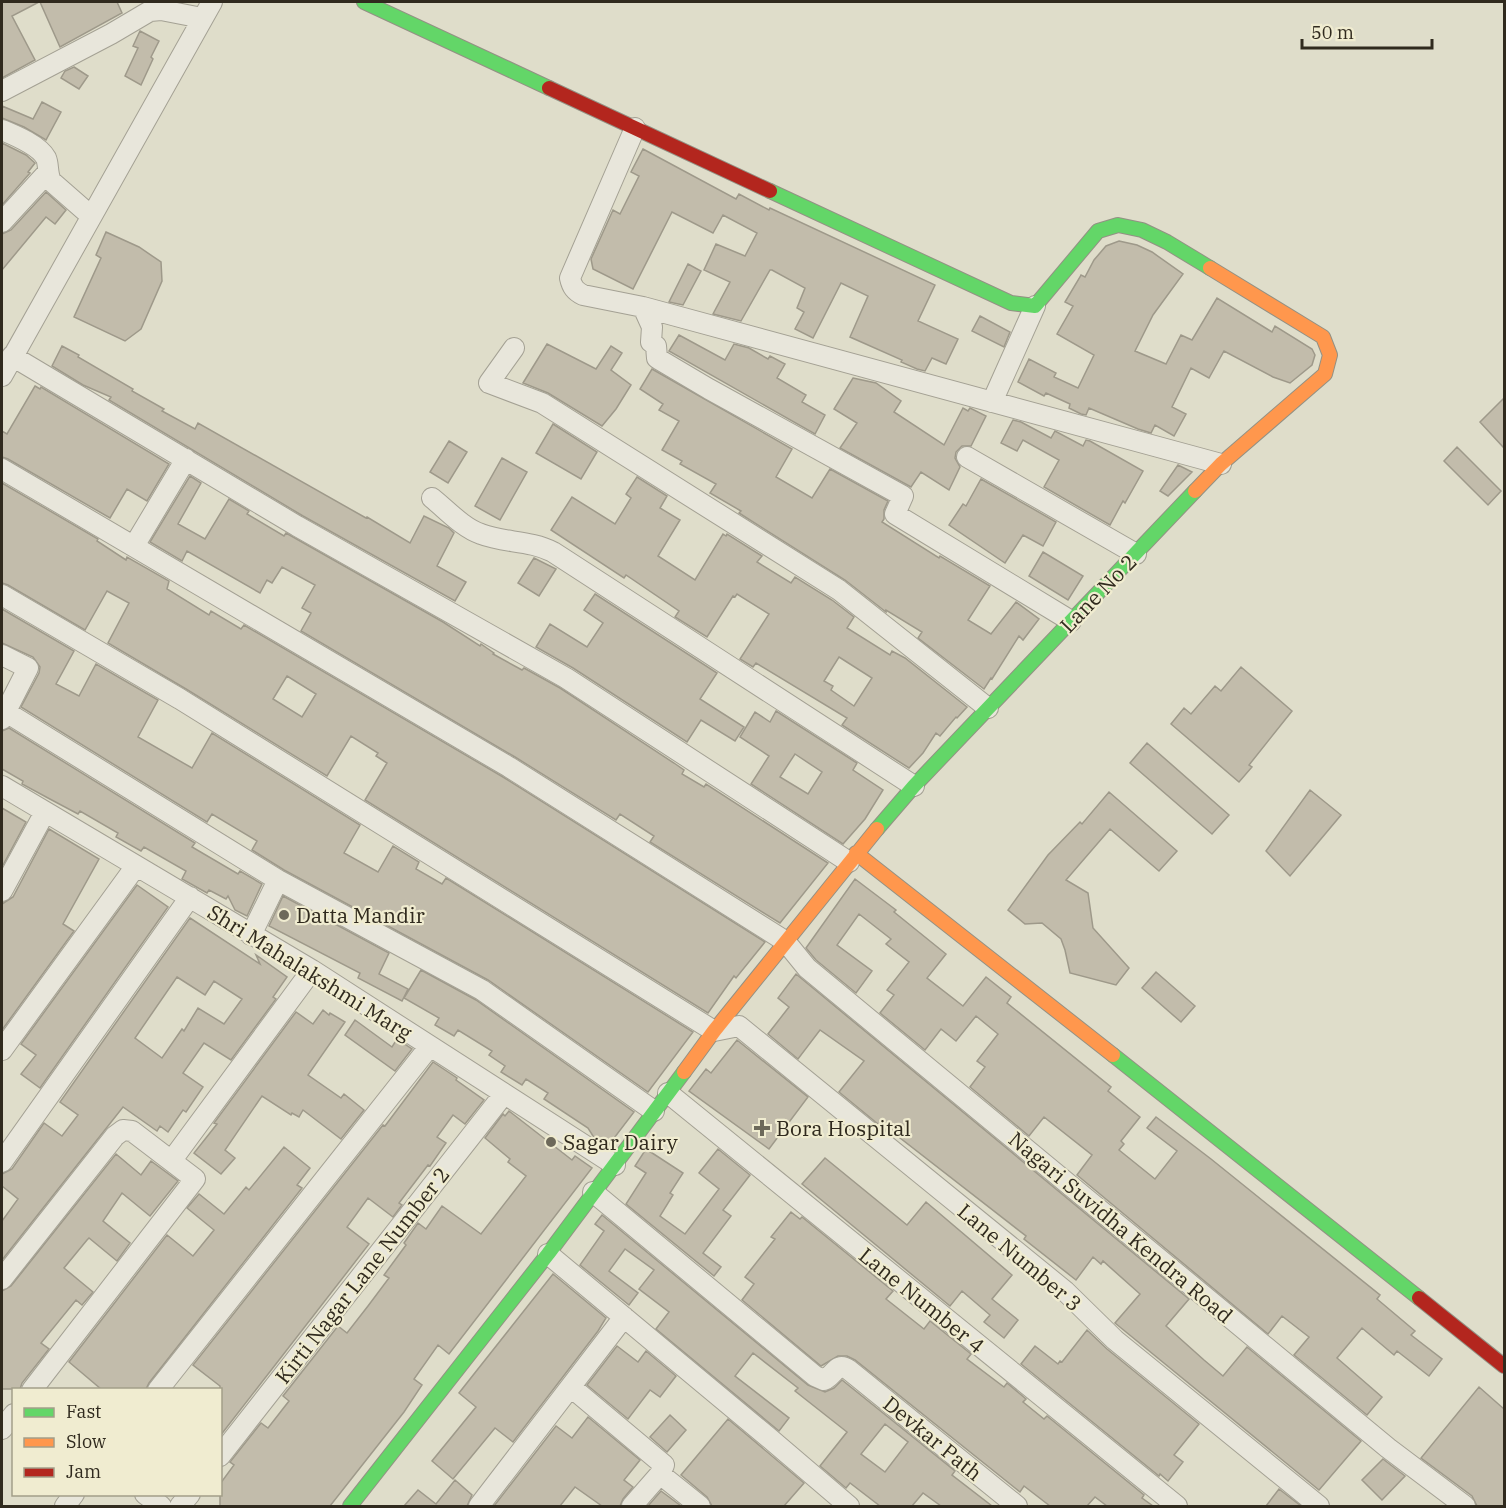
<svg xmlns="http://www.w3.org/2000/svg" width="1506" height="1508" viewBox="0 0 1506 1508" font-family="'IBM Plex Serif',serif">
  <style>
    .building { fill: #c2bcab; stroke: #9e998a; stroke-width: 1.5; fill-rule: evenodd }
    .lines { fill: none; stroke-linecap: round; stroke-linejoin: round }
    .street-casing { stroke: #a4a194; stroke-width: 22 }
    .fast-casing { stroke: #939184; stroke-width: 16 }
    .slow-casing { stroke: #939184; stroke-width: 16 }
    .jam-casing { stroke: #939184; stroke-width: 16 }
    .street { stroke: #e8e6db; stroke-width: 20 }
    .fast { stroke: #63d668; stroke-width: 14 }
    .slow { stroke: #ff974d; stroke-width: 14 }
    .jam { stroke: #b3261e; stroke-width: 14 }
    .poi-dot { fill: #6d695a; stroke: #f0ecd0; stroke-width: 2 }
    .labels { text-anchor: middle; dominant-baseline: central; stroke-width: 4.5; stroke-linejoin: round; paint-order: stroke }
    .street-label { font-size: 21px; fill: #302a1e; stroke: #f0ecd0 }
    .poi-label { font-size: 21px; fill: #302a1e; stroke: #f0ecd0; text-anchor: start }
  </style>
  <rect width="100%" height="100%" fill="#dfddca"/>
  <path class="building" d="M2 2H39L12 16 35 60 2 78Z
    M40 2H117L122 13 60 47Z
    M140 31 159 41 151 57 153 59 141 85 125 76 138 48 133 46Z
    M74 67 88 76 79 89 61 78 65 71Z
    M42 102 61 112 46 140 24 127 2 118V106L33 119Z
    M2 143 26 155 35 163 28 172 30 173 2 205Z
    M643 149 736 199 739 194 769 210 770 208 935 285 918 321 958 339 946 364 932 358 925 371 917 369 901 362 902 360 850 337 868 296 841 283 813 338 795 329 804 312 797 308 805 288 772 270H770L741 321 713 314 730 282 704 270 716 244 745 256 757 233 723 215 713 233 672 212 633 289 593 269 591 259 613 210 620 214 639 176 631 172Z
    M46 192 66 210 55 224 46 217 2 270V234L11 230Z
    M106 232 139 247 161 262 162 281 141 329 125 341 74 317 101 258 96 255Z
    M1119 241 1137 245 1152 252 1183 274 1153 315 1135 351 1166 364 1181 335 1192 340 1217 298 1272 332 1275 326 1312 349 1315 355 1312 365 1290 383 1273 377 1224 351 1209 378 1191 368 1172 407 1186 414 1174 436 1155 425 1151 433 1138 429 1089 408 1086 415 1081 414 1069 408 1070 404 1046 393 1044 396 1018 382 1029 359 1056 373 1054 377 1078 388 1094 355 1057 334 1073 306 1065 302 1080 277 1081 275 1085 277 1094 260 1106 246Z
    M688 264 701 271 683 305 669 302Z
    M980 316 1010 332 1004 347 972 331Z
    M679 335 725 360 734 344 749 348 768 359 770 356 785 364 777 378 806 395 802 402 825 415 815 434 669 351Z
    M547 344 596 369 611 346 622 353 611 370 631 385 616 409 602 426 548 393 523 383Z
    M62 346 79 355 78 357 133 389 132 391 164 409 162 411 195 429 198 423 366 518 367 517 410 543 424 516 449 528 454 533 437 566 466 582 455 601 303 516 109 400 111 397 83 385 52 366Z
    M652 369 792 449 776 477 812 498 830 469 888 501 884 510V519L882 522 939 558 940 556 990 586 968 620 991 634 1016 602 1039 619 1023 640 1019 636 992 679 991 678 984 689 918 638 922 632 886 610V612L845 580 739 513 741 511 710 493 716 484 680 464 682 461 662 450 679 421 659 410 663 404 640 389Z
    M853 378 876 383 901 401 894 412 944 445 963 408 968 411 970 408 986 416 971 446H962L956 452 955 458 960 467 949 490 921 472 911 487 840 448 857 423 834 409Z
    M35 386 40 389 41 387 169 464 147 501 127 489 110 518 8 459 2 457V431L7 434Z
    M1504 398V448L1480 422Z
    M1013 420 1021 422 1051 438 1055 431 1083 446 1086 440 1090 441 1143 471 1125 503 1123 501 1110 525 1044 487 1059 460 1023 440 1017 451 1001 443Z
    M553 424 597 452 581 479 536 453Z
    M449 441 467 452 448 483 430 472Z
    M1457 447 1501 491 1488 505 1444 461Z
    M502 458 527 472 500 520 475 506Z
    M1178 465 1192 472 1168 496 1160 491Z
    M190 476 201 483 178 524 205 539 229 499 249 511 247 514 284 536 286 533 443 622 480 646 481 644 494 653 493 654 522 670 524 668 560 688 674 763 684 770 682 774 704 787 706 784 828 863 780 923 650 842 654 836 620 814 616 820 515 757 301 631 311 613 302 608 315 585 282 567 272 583 267 580 260 593 187 551 182 561 150 542Z
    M637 477 667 496 660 508 680 520 658 556 695 580 723 534 726 536 727 534 762 556 757 562 791 583 795 577 832 600 854 617 847 628 890 655 892 651 905 658 967 707 957 718 956 717 940 736 936 733 923 753 909 768 842 725 847 718 756 663 753 667 740 659 769 614 737 594 735 597 733 596 707 637 675 617 679 611 626 575 624 578 551 530 572 497 615 524 631 498 626 494ZM839 657 872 678 854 706 831 690 833 686 824 681Z
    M981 479 1056 522 1043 546 1023 535 1005 563 949 525 963 504 966 506Z
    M2 483 98 539 97 541 126 560 127 557 169 581 167 589 209 615 211 611 241 629 244 625 503 777 765 942 736 978 734 976 708 1013 365 800 387 763 376 756 378 753 351 736 327 776 186 689 108 643 129 603 107 591 85 630 8 585 2 583ZM287 676 316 694 302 717 273 699Z
    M1043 552 1083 576 1068 600 1029 576Z
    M534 558 556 569 539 596 518 583Z
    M595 594 717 673 700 699 744 727 735 741 701 720 687 742 573 668 536 647 550 624 587 647 603 623 584 610Z
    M2 609 74 651 56 684 79 696 96 664 158 700 138 737 192 768 212 733 360 825 344 853 378 872 393 846 419 862 416 869 442 884 446 878 693 1032 648 1092 488 980 284 870 252 850 257 841 212 814 207 822 21 707 39 673 40 667 33 657 2 643Z
    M1241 667 1292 711 1249 765 1252 767 1239 782 1171 724 1184 708 1191 714 1215 686 1221 691Z
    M776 711 857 763 853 770 883 790 865 819 843 844 751 784 769 756 740 737 755 712 770 722ZM795 754 822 772 808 794 780 777Z
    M9 728 195 843 192 847 238 874 240 871 262 884 247 916 235 910 228 896 226 899 209 890 207 893 182 879 186 871 144 847 141 851 116 837 118 833 80 811 78 814 48 798 22 784 23 781 2 769V731Z
    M1147 743 1229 815 1212 834 1130 763Z
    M1310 790 1341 815 1290 876 1266 851Z
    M1109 792 1177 851 1159 871 1110 829 1066 880 1088 893 1093 928 1129 968 1116 985 1070 973 1065 950 1061 939 1042 923 1025 924 1008 910 1048 855 1080 822 1082 824Z
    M2 808 26 822 2 867Z
    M49 829 99 859 63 924 74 931 2 1030V904L13 897Z
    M855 879 896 910 894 912 946 954 927 978 963 1006 986 977 1011 997 1007 1003 1111 1087 1108 1091 1140 1117 1121 1141 1124 1144 1119 1150 1155 1179 1177 1151 1147 1128 1156 1117 1211 1159 1380 1295 1377 1299 1415 1331 1411 1335 1442 1359 1429 1376 1397 1351 1394 1355 1362 1328 1337 1358 1382 1397 1367 1415 1294 1355 1309 1337 1282 1316 1268 1334 1077 1175 1092 1155 1044 1117 1029 1136 970 1087 985 1067 977 1061 998 1034 976 1016 956 1041 941 1029 925 1050 880 1013 894 995 887 990 909 962 886 944 891 939 859 914 837 945 872 971 856 993 816 960 806 948Z
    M137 885 168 907 40 1088 21 1074 36 1055 21 1044Z
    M283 896 389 953 379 974 408 989 402 1001 358 978 360 973 269 926Z
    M190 918 260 964 256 955 287 977 273 997 276 999 231 1060 204 1043 183 1073 203 1087 186 1112 183 1110 168 1132 160 1126 157 1131 123 1107 2 1260V1221L18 1199 2 1186V1174L12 1169 44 1123 62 1136 78 1115 60 1102ZM177 977 205 995 214 981 242 999 224 1024 198 1008 184 1031 182 1029 162 1058 135 1038Z
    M421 970 476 1000 634 1112 608 1146 593 1136 588 1128 544 1099 548 1093 526 1079 522 1085 501 1072 505 1066 489 1055 492 1051 458 1030 454 1036 435 1025 439 1018 404 998Z
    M1156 972 1195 1006 1181 1022 1142 988Z
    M796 974 1189 1299 1166 1326 1204 1360 1223 1376 1247 1347 1361 1441 1319 1490 1115 1323 1140 1294 1103 1261 1101 1264 1093 1257 1076 1280 1024 1239 1026 1236 891 1131 889 1133 839 1092 864 1061 820 1030 798 1059 768 1034 789 1007 778 998Z
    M323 1010 329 1015 330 1013 345 1022 308 1075 341 1098 344 1094 364 1110 341 1139 303 1110 299 1117 292 1113 291 1115 262 1096 225 1150 235 1158 221 1174 194 1153 217 1124 214 1123 296 1012 313 1024Z
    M355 1020 392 1047 397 1039 412 1049 395 1071 345 1035Z
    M737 1040 808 1097 769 1149 689 1091 706 1069 711 1073Z
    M433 1062 457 1078 456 1080 484 1100 465 1124 453 1115 437 1137 446 1143 430 1166 428 1165 399 1203 402 1205 393 1217 368 1198 347 1227 369 1244 220 1436V1386L193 1365 383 1125 385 1126Z
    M509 1111 572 1160 575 1156 592 1168 449 1354 438 1345 414 1379 422 1385 404 1412 330 1506H220V1484L234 1465 230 1462 261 1423 268 1428 289 1401 283 1396 338 1326 347 1333 368 1306 389 1278 384 1275 406 1245 404 1243 418 1223 426 1229 442 1206 481 1234 526 1176 508 1162 510 1159 485 1138 503 1114 505 1116Z
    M284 1147 310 1168 297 1185 302 1188 149 1383 146 1389H101L69 1362 167 1235 193 1256 214 1230 187 1208 199 1194 224 1214 246 1187 249 1190Z
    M646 1149 683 1173 670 1193 673 1195 660 1216 685 1234 719 1189 699 1173 718 1149 750 1175 723 1210 731 1216 703 1253 721 1267 714 1276 626 1204 646 1173 635 1166Z
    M116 1154 141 1175 151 1161 178 1181 150 1216 122 1193 103 1221 130 1243 117 1261 89 1238 87 1240 64 1268 93 1292 82 1305 76 1300 41 1343 49 1349 22 1383 20 1389H2V1291L11 1286Z
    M825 1158 907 1225 926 1202 1012 1275 992 1299 1018 1320 1004 1338 984 1322 990 1315 962 1291 950 1306 802 1184Z
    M791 1212 800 1219 802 1217 893 1291 886 1299 924 1329 930 1321 971 1354 967 1359 1004 1387 1007 1383 1026 1399 1023 1402 1044 1419 1047 1416 1144 1495 1142 1498 1153 1506H1107L1095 1497 1087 1506H1050L1024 1486 1020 1492 855 1360 847 1356H838L821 1366 742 1300 754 1284 745 1277 775 1239 771 1237Z
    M602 1215 808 1385 825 1392 834 1388 842 1380 955 1471 952 1475 992 1506H941L923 1493 912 1506H880L850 1483 846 1488 820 1466 847 1432 795 1391 798 1388 753 1353 735 1376 789 1418 779 1431 656 1329 669 1312 639 1289 654 1270 625 1249 609 1271 638 1293 629 1305 580 1265 604 1231 595 1224ZM885 1424 908 1442 885 1472 861 1454Z
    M553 1274 606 1318 598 1331 513 1442 495 1428 453 1479 432 1461 476 1407 459 1393Z
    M1087 1330 1107 1349 1199 1424 1174 1455 1183 1462 1168 1481 1160 1474 1159 1476 1021 1364 1035 1346 1058 1364 1060 1361 1062 1362Z
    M617 1346 638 1362 646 1351 676 1376 660 1397 650 1390 628 1419 587 1385Z
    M1479 1387 1504 1409V1506H1477L1472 1496 1421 1458Z
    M670 1415 686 1430 667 1452 650 1437Z
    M588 1417 640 1460 624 1480 633 1487 623 1499 620 1506H602L575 1487 560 1506H494L556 1426 572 1438Z
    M728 1419 804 1483 784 1506H712L707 1497 681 1475Z
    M1383 1459 1405 1476 1382 1500 1362 1480Z
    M455 1480 472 1495 467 1506H404L418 1490 436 1504Z
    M1279 1489 1301 1506H1266Z
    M661 1491 681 1506H648Z"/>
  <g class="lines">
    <defs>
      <path id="street" d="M2 91 111 34 150 11 161 10 202 18
        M635 128 570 278C572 287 575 291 583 295L643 307 1221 464
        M2 130C14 135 39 145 46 158 49 165 47 173 51 181L91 216
        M2 222 47 173
        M643 307 652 327 651 342 656 346 657 358 660 360 709 389 903 496 895 514 1071 621
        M514 348 489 383 542 403 839 590 988 708
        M12 356 297 526 566 678 849 862
        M2 376 212 2
        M992 402 1035 306
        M967 457 1136 554
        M2 469 509 767 785 941 807 968 1388 1448 1465 1506
        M432 498C447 510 463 528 481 534 504 543 530 540 553 552L914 786
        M134 546 186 459
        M2 595 180 699 714 1031 739 1026 1065 1291 1115 1340 1319 1506
        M2 655 28 668 2 719
        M6 712 278 880 482 990 654 1111
        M2 786 312 970 615 1165
        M2 891 45 812
        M251 935 278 880
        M2 1050 136 866
        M668 1093 1177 1506
        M172 1160 312 970
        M2 1162 190 897
        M593 1192 815 1376 824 1380C835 1375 836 1361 849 1370L1017 1506
        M548 1254 768 1437 849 1506
        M2 1279 115 1136 123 1130 132 1131 195 1179 32 1390
        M571 1387 664 1465 660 1474 632 1506
        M158 1390 430 1046
        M2 1429 14 1414
        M220 1456 504 1094
        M660 1474 700 1506
        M145 1494 161 1506
        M65 1506 74 1494
        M180 1506 190 1494
        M479 1506 624 1317"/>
      <path id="fast" d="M364 2 549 88
        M770 191 1011 303 1035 306 1098 231 1118 225 1142 230 1167 242 1210 268
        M877 829 914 786 1195 491
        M1113 1055 1419 1298
        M350 1506 548 1254 684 1072"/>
      <path id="slow" d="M1195 491 1221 464 1325 374 1330 355 1323 337 1210 268
        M856 853 1113 1055
        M684 1072 714 1031 877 829"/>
      <path id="jam" d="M549 88 770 191
        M1419 1298 1504 1366"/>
    </defs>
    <use href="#street" class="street-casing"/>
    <use href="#fast" class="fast-casing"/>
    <use href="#slow" class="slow-casing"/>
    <use href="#jam" class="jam-casing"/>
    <use href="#street" class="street"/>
    <use href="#fast" class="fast"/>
    <use href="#slow" class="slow"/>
    <use href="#jam" class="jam"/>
  </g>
  <g class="poi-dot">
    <circle cx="284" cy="915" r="6"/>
    <path d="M759 1119h6v6h6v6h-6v6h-6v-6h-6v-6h6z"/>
    <circle cx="551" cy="1142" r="6"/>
  </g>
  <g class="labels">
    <g class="street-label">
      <text transform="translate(1098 593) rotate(-46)">Lane No 2</text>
      <text transform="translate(310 972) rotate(32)">Shri Mahalakshmi Marg</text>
      <text transform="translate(1121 1227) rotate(40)">Nagari Suvidha Kendra Road</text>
      <text transform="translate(1020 1257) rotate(40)">Lane Number 3</text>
      <text transform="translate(362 1275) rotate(-52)">Kirti Nagar Lane Number 2</text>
      <text transform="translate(922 1300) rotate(39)">Lane Number 4</text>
      <text transform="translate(933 1438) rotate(39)">Devkar Path</text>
    </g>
    <g class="poi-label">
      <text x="296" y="915">Datta Mandir</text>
      <text x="776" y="1128">Bora Hospital</text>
      <text x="563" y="1142">Sagar Dairy</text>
    </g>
  </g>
  <rect width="1506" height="1508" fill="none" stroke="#302a1e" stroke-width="6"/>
  <rect x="12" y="1388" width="210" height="108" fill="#f0ecd0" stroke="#a39e89" stroke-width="1.5"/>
  <rect x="24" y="1408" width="30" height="9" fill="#63d668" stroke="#a39e89" stroke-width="1.5"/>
  <text x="66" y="1418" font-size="18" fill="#302a1e">Fast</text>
  <rect x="24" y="1438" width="30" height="9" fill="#ff974d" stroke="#a39e89" stroke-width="1.5"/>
  <text x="66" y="1448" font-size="18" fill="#302a1e">Slow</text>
  <rect x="24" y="1468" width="30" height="9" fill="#b3261e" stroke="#a39e89" stroke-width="1.5"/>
  <text x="66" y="1478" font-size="18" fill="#302a1e">Jam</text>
  <path d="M1302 39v9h130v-9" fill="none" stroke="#302a1e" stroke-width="3"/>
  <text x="1311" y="39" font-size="18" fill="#302a1e" stroke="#f0ecd0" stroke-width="4.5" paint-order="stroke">50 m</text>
</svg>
